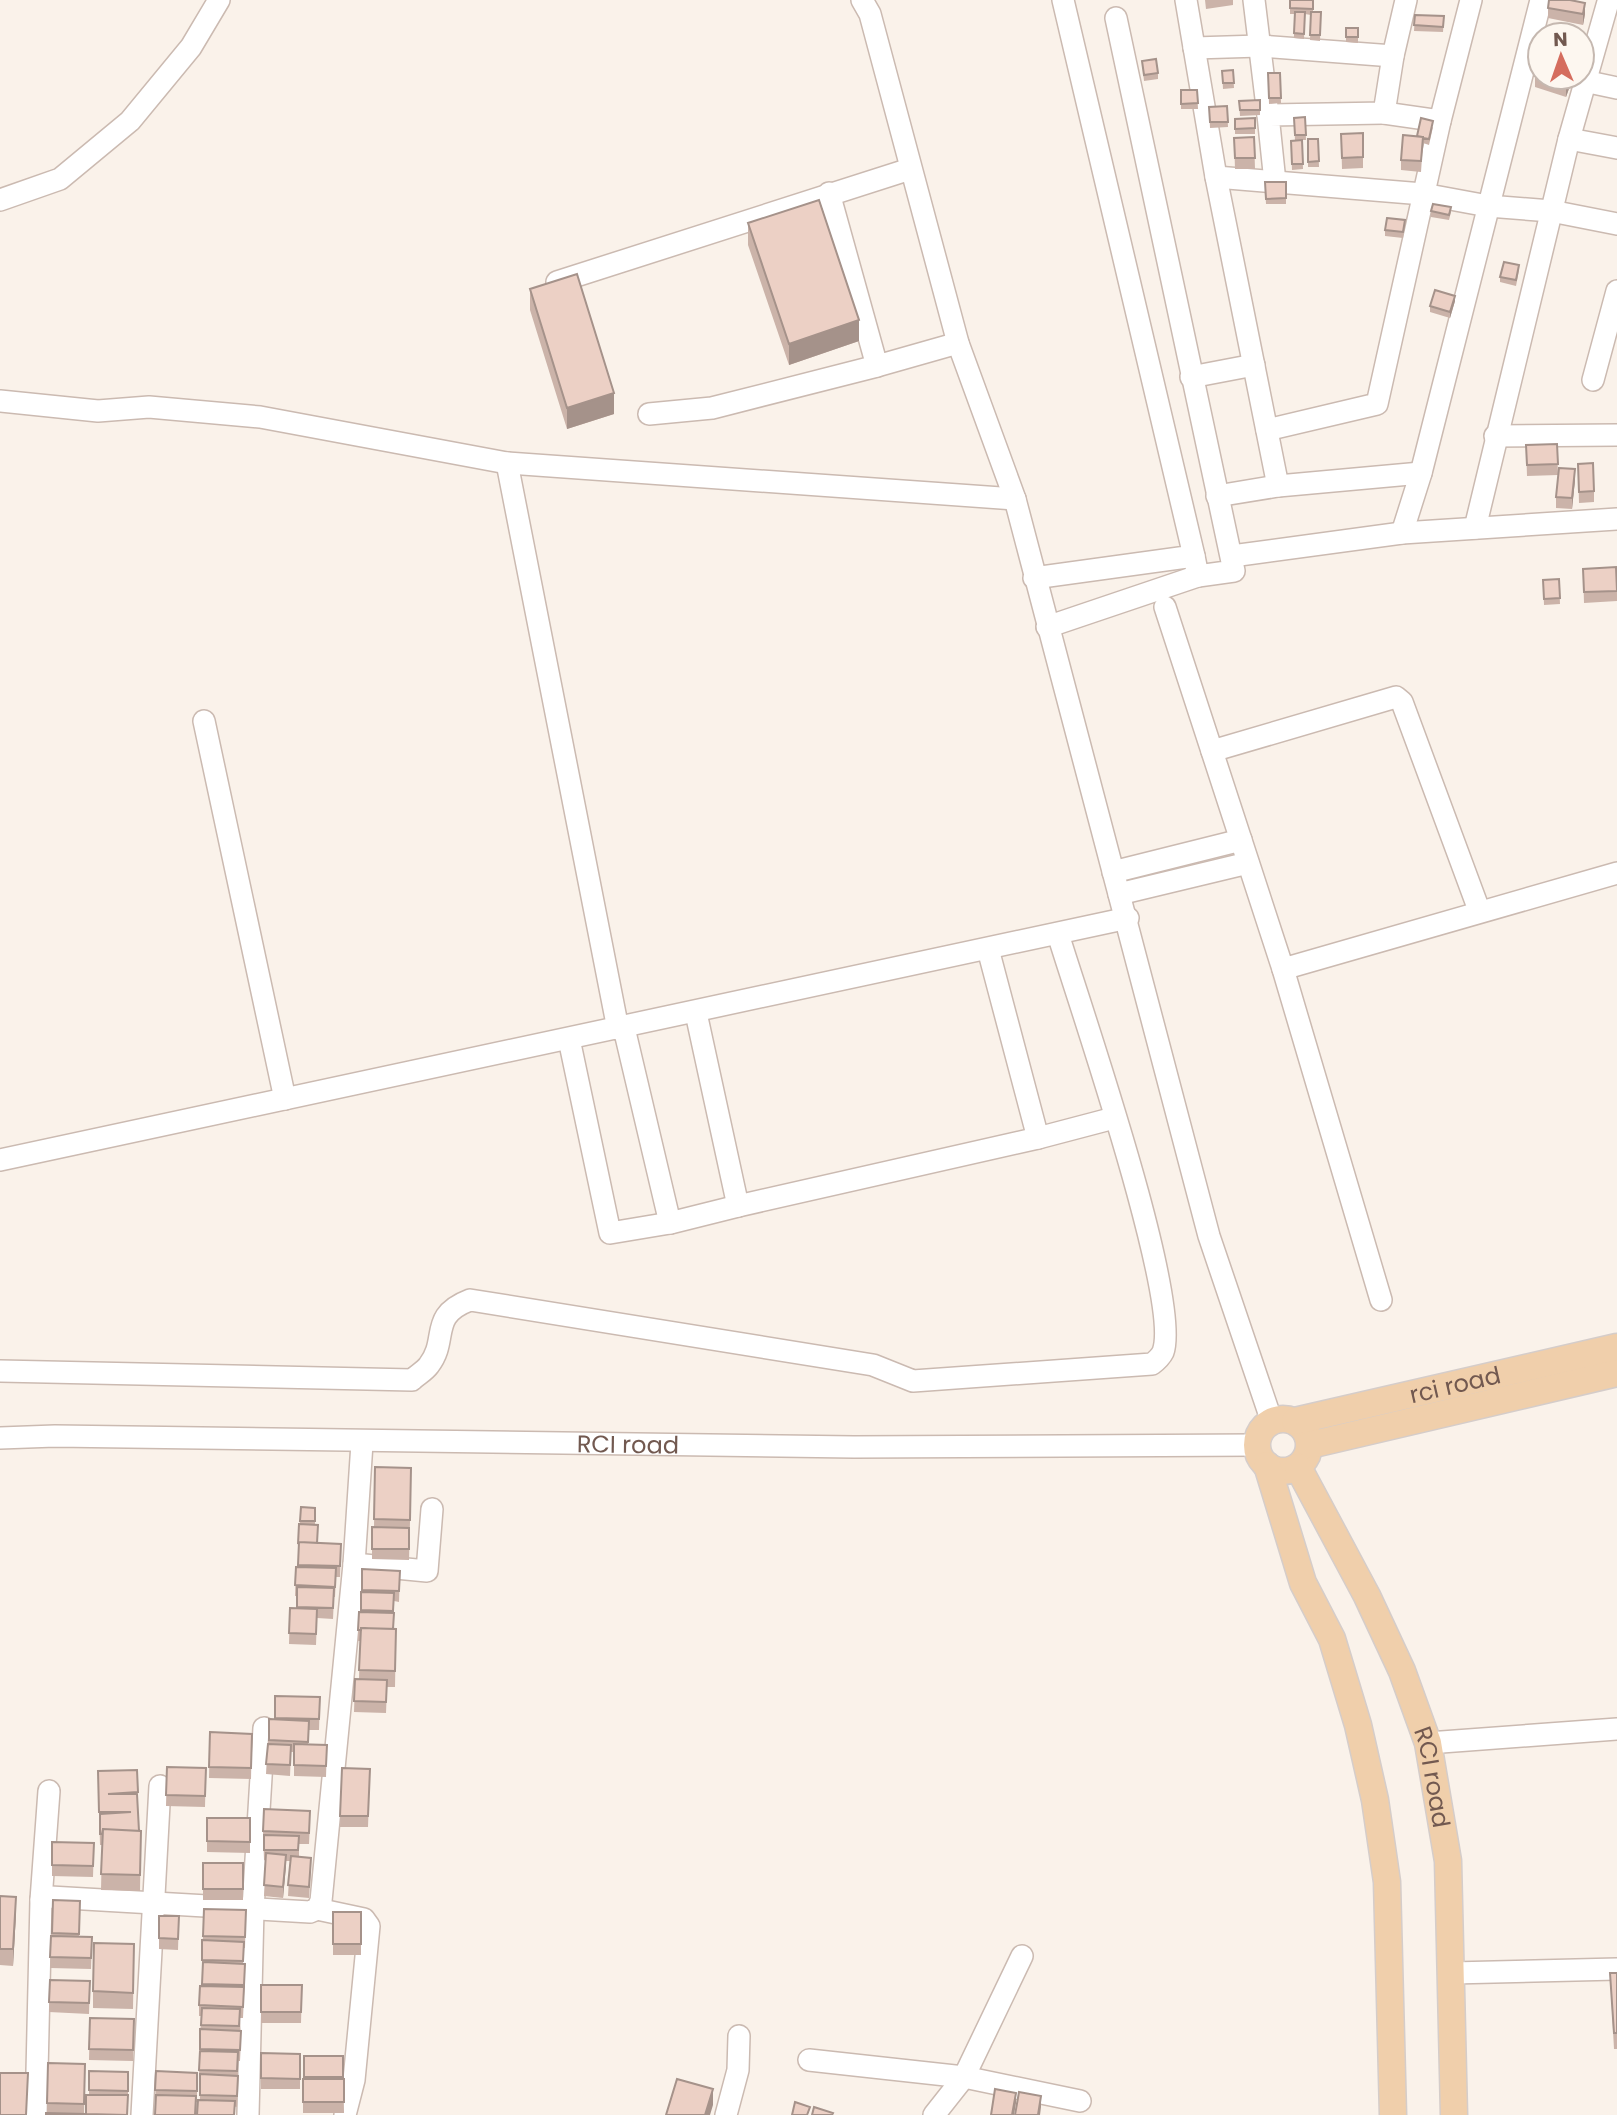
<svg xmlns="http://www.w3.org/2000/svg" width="1617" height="2115" viewBox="0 0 1617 2115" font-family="Poppins,sans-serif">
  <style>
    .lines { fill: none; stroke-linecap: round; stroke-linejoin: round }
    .minor-casing { stroke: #cbbab1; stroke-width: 24 }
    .major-casing { stroke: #d5cdca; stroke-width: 29 }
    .minor { stroke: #fff; stroke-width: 21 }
    .major { stroke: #f0cfab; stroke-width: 26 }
    .wall { fill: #cbb3a9 }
    .shaded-wall { fill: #a5928a }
    .building { fill: #ecd0c5; stroke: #a5928a; stroke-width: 2 }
    .labels { text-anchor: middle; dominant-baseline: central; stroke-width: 6; stroke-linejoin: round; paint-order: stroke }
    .street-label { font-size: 24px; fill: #725950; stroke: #fdf7f0 }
  </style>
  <rect width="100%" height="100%" fill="#faf2ea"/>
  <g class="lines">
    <defs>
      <g id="minor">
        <path d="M862 0 870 14 958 343 1015 499 1209 1236 1272 1422"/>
        <path d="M1186 0 1216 177 1278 486"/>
        <path d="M1254 0 1268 115"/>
        <path d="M1116 18 1234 571 1198 576 1194 556"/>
        <path d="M1194 48 1260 46 1393 56 1406 0"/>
        <path d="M1584 81 1617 88"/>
        <path d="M1384 113 1440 121"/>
        <path d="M1569 139 1617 148"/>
        <path d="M1216 177 1423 194 1488 206 1551 211 1617 224"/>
        <path d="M1275 182 1268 115 1384 113 1393 56"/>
        <path d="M829 193 877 366 958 343"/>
        <path d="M0 200 60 179 130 121 191 47 219 0"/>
        <path d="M557 282 910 169"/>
        <path d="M1191 377 1254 365"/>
        <path d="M1593 380 1617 291"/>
        <path d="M0 401 98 411 149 407 260 417 507 463 1015 499"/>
        <path d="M649 414 712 408 877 366"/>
        <path d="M1267 430 1377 404 1440 121 1471 0"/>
        <path d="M1495 436 1617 435"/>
        <path d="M507 463 618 1029"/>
        <path d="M1217 496 1278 486 1421 473"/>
        <path d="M1475 528 1569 139 1608 2"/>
        <path d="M1402 533 1421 473 1541 0"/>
        <path d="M1232 556 1402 533 1617 519"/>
        <path d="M1034 578 1194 556 1063 0"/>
        <path d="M1165 607 1283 969 1617 873"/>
        <path d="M1047 627 1198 576"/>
        <path d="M204 721 285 1099"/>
        <path d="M1212 751 1396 697 1402 702 1479 910"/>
        <path d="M1113 872 1241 840"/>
        <path d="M1119 894 1248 863"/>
        <path d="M1283 969 1381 1300"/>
        <path d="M696 1013 738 1206 1038 1138 988 949"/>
        <path d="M624 1028 670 1223"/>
        <path d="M569 1039 610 1233 670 1223 738 1206"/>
        <path d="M1038 1138 1114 1118"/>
        <path d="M0 1160 1128 918"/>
        <path d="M0 1371 412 1380C417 1375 425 1371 429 1365 449 1339 428 1316 470 1300L873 1365 913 1381 1152 1364C1156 1361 1161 1356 1163 1352 1182 1300 1079 1003 1058 934"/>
        <path id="s1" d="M0 1438 55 1436 854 1447 1257 1445"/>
        <path d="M354 1564 427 1571 432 1509"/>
        <path d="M1428 1743 1617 1729"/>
        <path d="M41 1900 49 1791"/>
        <path d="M317 1909 364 1919 369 1926 354 2080 345 2115"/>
        <path d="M1452 1973 1617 1969"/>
        <path d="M809 2060 964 2077 1080 2101"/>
        <path d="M36 2115 41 1900 50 1897 310 1912 317 1909 321 1901 354 1564 362 1443"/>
        <path d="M142 2115 160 1786"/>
        <path d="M248 2115 253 1909 264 1728"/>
        <path d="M726 2115 738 2070 739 2036"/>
        <path d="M934 2115 964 2077 1022 1956"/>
      </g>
      <g id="major">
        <circle cx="1283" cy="1445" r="26"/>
        <path id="s2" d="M1295 1421 1617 1347"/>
        <path d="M1310 1445 1617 1373"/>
        <path d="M1267 1465 1303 1583 1332 1639 1358 1725 1375 1800 1387 1882 1393 2115"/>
        <path id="s3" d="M1298 1467 1367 1596 1402 1671 1428 1743 1448 1861 1454 2115"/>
      </g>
    </defs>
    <use href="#minor" class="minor-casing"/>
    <use href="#major" class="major-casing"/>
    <use href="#minor" class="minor"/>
    <use href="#major" class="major"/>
  </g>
  <path class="wall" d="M1205 0H1233V5L1206 9Z
    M1290 0H1313V12H1321L1320 41 1310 40 1311 15 1305 14 1304 39 1294 38V14H1290Z
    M1548 8 1585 14 1583 25 1548 18Z
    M1415 15 1444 16 1443 32 1414 31Z
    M1346 28H1358V43L1346 42Z
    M1142 61 1158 73V79L1144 81Z
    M1538 61 1571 77V83L1566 97 1535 87V76L1538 66Z
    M1233 70 1234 88 1223 89 1222 71Z
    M1268 73H1280L1281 103 1269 104Z
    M1181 90H1197L1198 109H1181Z
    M1260 100V115L1240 116 1239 101Z
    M1227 106 1228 127 1210 128 1209 107Z
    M1305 117 1306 140H1302L1303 169 1292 170 1291 141H1295L1294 118Z
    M1255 118V134H1235V119Z
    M1433 127 1429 145 1423 143 1421 172 1401 170V160L1417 136Z
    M1363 133V168L1342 169 1341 134Z
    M1254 137 1255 169H1235L1234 138Z
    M1308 139H1318L1319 167H1308Z
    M1265 182H1286V204H1266Z
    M1431 211 1451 212 1449 220 1431 217Z
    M748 223 859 341 789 365 748 245Z
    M1405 225 1403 238 1385 236V230Z
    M1519 270 1516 286 1500 282V277Z
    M530 289 614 414 567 429 530 310Z
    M1455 301 1450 318 1430 312V306Z
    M1557 444 1558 475 1527 476 1526 445Z
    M1578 464 1594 491V502L1579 503Z
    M1575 480 1572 509 1556 508V497Z
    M1583 569 1617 587V601L1584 603Z
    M1559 579 1560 604 1544 605 1543 580Z
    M375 1467 411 1484 409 1560 372 1559V1527H374Z
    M301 1507 315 1508V1525L317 1543 341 1544 340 1577H336L335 1597H334L333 1619 317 1618 316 1645 289 1644 290 1608H297V1596H295L296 1567H298V1544Z
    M362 1569 400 1571 399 1602 394 1601V1629H396L395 1687H387L386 1713 354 1712 355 1679H359L360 1641H358V1630L361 1612Z
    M275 1696 320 1697 319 1730H309L308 1744 327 1745 326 1777 294 1776V1752H291L290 1776 266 1774 269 1719 275 1720Z
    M210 1732 252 1734 251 1779 209 1778Z
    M167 1767 206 1768 205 1807 166 1806Z
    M342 1768 370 1769 368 1827H340Z
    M137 1770V1803L139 1831H141L140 1891 101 1890 102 1845H100L98 1771Z
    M207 1818H250V1853L207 1852Z
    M310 1822 309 1844H299V1857L311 1868 309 1898 288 1896 290 1861H286L283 1898 264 1896 266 1861 264 1860 263 1831Z
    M52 1842 94 1843 93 1877 52 1876Z
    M203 1863H243V1900H203Z
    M0 1896 16 1913 13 1966 0 1965Z
    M53 1900 80 1901 79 1937H92L91 1969 50 1968Z
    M204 1909 246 1910 245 1948H244L243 1964 245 1975 243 2018H240L241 2041 240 2061H238L237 2107 200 2100 199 2070 201 2016H199V2005L202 1986V1960Z
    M333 1912H361V1955H333Z
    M159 1916H179L178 1950 159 1949Z
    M134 1944 133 2009 93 2008V1991Z
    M1610 1973H1617V2049H1614Z
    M50 1980 90 1981 89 2014 49 2012Z
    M261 1985H302L301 2023H261Z
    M90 2018 134 2019 133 2061 89 2060Z
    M261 2053 300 2054V2089H261Z
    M304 2056H343L344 2113H303V2079H304Z
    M48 2063 85 2064 84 2114 47 2113Z
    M89 2071 128 2072V2115H86V2095H89Z
    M156 2071 197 2073V2102L155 2115Z"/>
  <path class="shaded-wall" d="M1585 3V14L1583 25V14Z
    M1569 77H1571V83L1566 97V86Z
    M1455 296V301L1450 318V312Z
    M859 320V341L789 365V344Z
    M614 393V414L567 429V408Z
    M1575 469V480L1572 509V498Z
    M286 1855V1866L283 1898V1887Z
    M16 1897V1913L13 1966V1949Z
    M713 2089V2105L710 2115H705Z
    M1016 2093V2103L1014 2115H1012Z
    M1041 2096V2107L1040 2115H1038Z"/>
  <path class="building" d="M1290 0H1313V9L1290 8Z
    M1549 0H1570L1585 3 1583 14 1548 8Z
    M1295 12H1305L1304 34 1294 33Z
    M1311 12H1321L1320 35H1310Z
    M1415 15 1444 16 1443 27 1414 25Z
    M1346 28H1358V37H1346Z
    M1156 59 1158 73 1144 75 1142 61Z
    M1539 62 1540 77H1569L1566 86 1535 76Z
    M1233 70 1234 83H1223L1222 71Z
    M1268 73H1280L1281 98H1269Z
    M1181 90H1197L1198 103 1181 104Z
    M1260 100V110H1240L1239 101Z
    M1227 106 1228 122H1210L1209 107Z
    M1305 117 1306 135H1295L1294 118Z
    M1255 118V128L1235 129V119Z
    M1421 118 1433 121 1429 139 1423 138V137L1417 136Z
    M1363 133V157L1342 158 1341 134Z
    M1403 135 1423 137 1421 161 1401 160Z
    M1254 137 1255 158H1235L1234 138Z
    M1308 139H1318L1319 161 1308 162Z
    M1302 140 1303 164H1292L1291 141Z
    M1265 182H1286V198L1266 199Z
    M819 200 859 320 789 344 748 223Z
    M1433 204 1451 207 1449 215 1431 211Z
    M1387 218 1405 220 1403 232 1385 230Z
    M1504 262 1519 265 1516 280 1500 277Z
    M577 274 614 393 567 408 530 289Z
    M1435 290 1455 296 1450 312 1430 306Z
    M1557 444 1558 464 1527 465 1526 445Z
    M1593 463 1594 491 1579 492 1578 464Z
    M1559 468 1575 469 1572 498 1556 497Z
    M1616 567 1617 591 1584 592 1583 569Z
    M1559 579 1560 598 1544 599 1543 580Z
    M375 1467 411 1468 410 1520 374 1519Z
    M301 1507 315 1508V1521H300Z
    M299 1524 318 1525 317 1543 299 1542 298 1544Z
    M372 1527 409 1528V1549H372Z
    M299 1542 341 1544 340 1566 298 1565Z
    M296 1567 336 1568 335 1587 295 1585Z
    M362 1569 400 1571 399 1591 362 1590Z
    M297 1587 334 1588 333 1608 297 1607Z
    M361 1592 394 1593 393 1611 361 1610Z
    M290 1608 317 1609 316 1634 289 1633Z
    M359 1612 394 1613 393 1629 361 1628V1630H358Z
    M361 1628 396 1629 395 1671 359 1670Z
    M355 1679 387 1680 386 1702 354 1701Z
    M275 1696 320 1697 319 1719 275 1718Z
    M269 1719 309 1721 308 1742 269 1740Z
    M210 1732 252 1734 251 1768 209 1767Z
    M268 1744 291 1745 290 1765 266 1764Z
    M294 1744 327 1745 326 1766 294 1765Z
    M167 1767 206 1768 205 1796 166 1795Z
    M342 1768 370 1769 368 1816H340Z
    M137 1770 138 1792 108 1794H137L139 1831 103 1829 102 1834H100V1814L131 1812H99L98 1771Z
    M264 1809 310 1811 309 1833 263 1831Z
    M207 1818H250V1842L207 1841Z
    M103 1829 141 1831 140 1875 101 1874Z
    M264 1835 299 1836 298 1850H264Z
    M52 1842 94 1843 93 1866 52 1865Z
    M266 1853 286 1855 283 1887 264 1885Z
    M291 1856 311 1858 309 1887 288 1885Z
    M203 1863H243V1889H203Z
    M0 1896 16 1897 13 1949H0Z
    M53 1900 80 1901 79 1934 52 1933Z
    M204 1909 246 1910 245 1937 203 1936Z
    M333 1912H361V1944H333Z
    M159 1916H179L178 1939 159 1938Z
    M51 1936 92 1937 91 1958 50 1957Z
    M202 1940 244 1942 243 1961 202 1960Z
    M94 1943 134 1944 133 1993 93 1991Z
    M203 1962 245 1964 244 1985 202 1984Z
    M1610 1973H1617V2033H1614Z
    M50 1980 90 1981 89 2003 49 2002Z
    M261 1985H302L301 2012H261Z
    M200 1986 244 1987 243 2007 199 2005Z
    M202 2008 240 2009 239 2026 201 2025Z
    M90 2018 134 2019 133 2050 89 2049Z
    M200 2029 241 2031 240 2050 200 2049Z
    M200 2051 238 2052 237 2071 199 2070Z
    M261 2053 300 2054V2079L261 2078Z
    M304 2056H343V2077H304Z
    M48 2063 85 2064 84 2104 47 2103Z
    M89 2071 128 2072V2091L89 2090Z
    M156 2071 197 2073V2091L155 2090Z
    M0 2073H28L26 2115H0Z
    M200 2074 238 2076 237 2096 200 2095Z
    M303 2079H344V2102H303Z
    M677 2079 713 2089 705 2115H666Z
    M995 2089 1016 2093 1012 2115H991Z
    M1019 2092 1041 2096 1038 2115H1015Z
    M86 2095H128L127 2115 86 2114Z
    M156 2095 196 2096 195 2115H155Z
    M198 2100 235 2101 234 2115H197Z
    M795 2102 810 2107 807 2115H792Z
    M814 2107 833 2113 832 2115H812Z
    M46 2113 85 2114V2115H46Z"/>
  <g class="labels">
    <g class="street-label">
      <text stroke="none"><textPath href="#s2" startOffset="164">rci road</textPath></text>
      <text stroke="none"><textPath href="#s1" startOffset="628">RCI road</textPath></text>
      <text stroke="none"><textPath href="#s3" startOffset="340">RCI road</textPath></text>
    </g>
  </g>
  <g transform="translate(1561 56) rotate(358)"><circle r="33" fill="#fdf7f0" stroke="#c5b8b0" stroke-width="2"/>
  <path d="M0-5L12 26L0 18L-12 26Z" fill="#d56d5e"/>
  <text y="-10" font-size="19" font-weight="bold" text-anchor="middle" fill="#725950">N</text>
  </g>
</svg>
